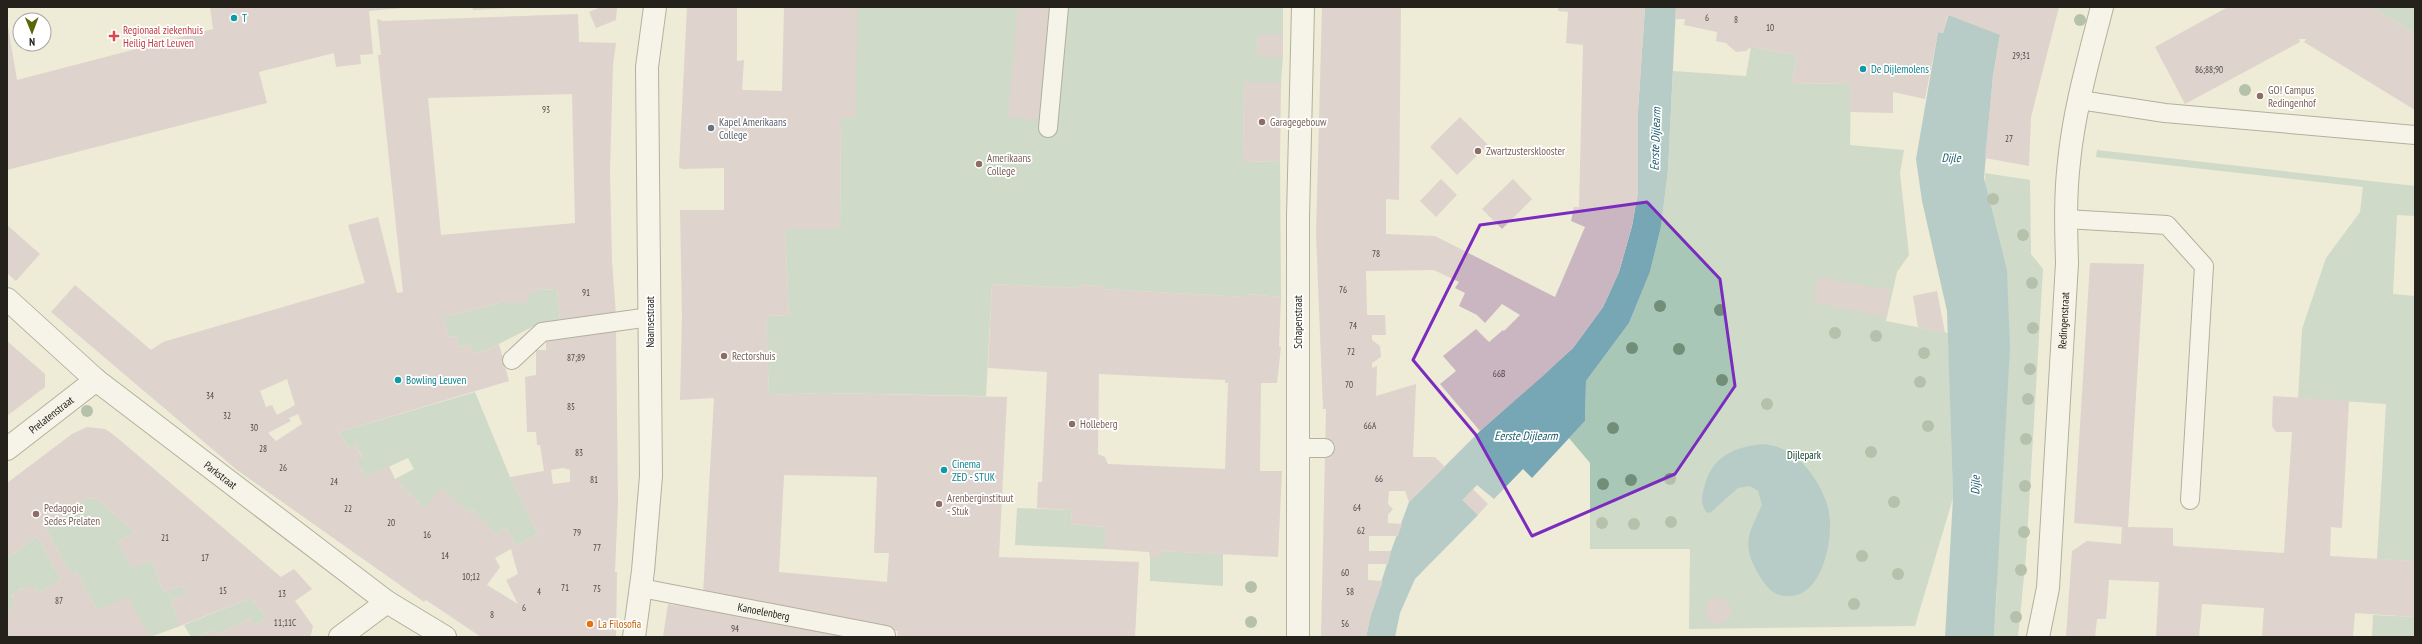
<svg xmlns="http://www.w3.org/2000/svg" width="2422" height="644" viewBox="0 0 2422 644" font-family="'PT Sans Narrow',sans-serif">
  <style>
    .green { fill: #a9c7b6 }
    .water { fill: #77a7b4 }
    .building { fill: #cab6c0; fill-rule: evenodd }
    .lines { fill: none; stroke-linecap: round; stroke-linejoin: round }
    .lane-casing { stroke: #6b6857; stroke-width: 20 }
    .street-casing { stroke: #6b6857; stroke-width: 24 }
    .lane { stroke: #fff; stroke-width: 18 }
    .street { stroke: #fff; stroke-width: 22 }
    .tree { fill: #728e79 }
    .marked { fill: none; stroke: #7b2cbf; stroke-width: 3; stroke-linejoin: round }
    .culture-dot { fill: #0f9aa8; stroke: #fff; stroke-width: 1.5 }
    .health-dot { fill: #e0444e; stroke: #fff; stroke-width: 1.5 }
    .education-dot { fill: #8d6e63; stroke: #fff; stroke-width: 1.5 }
    .worship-dot { fill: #6b7280; stroke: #fff; stroke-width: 1.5 }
    .food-dot { fill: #e8710a; stroke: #fff; stroke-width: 1.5 }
    .labels { text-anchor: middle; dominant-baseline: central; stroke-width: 3.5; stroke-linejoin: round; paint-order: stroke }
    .number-label { font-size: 9px; fill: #4e4744 }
    .culture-label { font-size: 11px; fill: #0d838f; stroke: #fff; text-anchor: start }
    .health-label { font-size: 11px; fill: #be3a42; stroke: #fff; text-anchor: start }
    .education-label { font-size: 11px; fill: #785e54; stroke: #fff; text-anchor: start }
    .worship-label { font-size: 11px; fill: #5b616d; stroke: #fff; text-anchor: start }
    .street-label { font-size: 11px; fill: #24221b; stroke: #fff }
    .park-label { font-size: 11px; fill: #0d422c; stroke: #fff }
    .food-label { font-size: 11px; fill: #c56008; stroke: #fff; text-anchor: start }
    .water-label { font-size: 12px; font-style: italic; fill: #1b5c6b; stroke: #fff }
  </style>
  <rect width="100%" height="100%" fill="#eeebd7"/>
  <path class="green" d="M858 7H1283V35H1258L1257 57H1283L1281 82 1244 83 1243 162 1280 161 1281 297 1247 294 1246 297 1103 289V286L1078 285V288L992 284 986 396 824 393 769 395 766 316 789 315 785 229H840L841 118Z
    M2372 7H2415V34Z
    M1751 47 1797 55 1792 83 1851 84 1850 145 1904 150 1900 173 1909 255 1897 272 1886 321 1948 333 1953 498 1915 626 1689 629 1690 549H1590V463L1569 438 1585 421 1586 381 1629 323 1650 272 1661 227 1668 170 1673 71 1746 76Z
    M2097 150 2415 186V216L2397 215 2393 294 2415 296V561L2377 559 2386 404 2298 398 2302 329 2326 258 2360 212 2363 187 2096 157Z
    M1985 173 2030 180 2031 254 2043 269 2026 556 2018 637H1994L1997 590Z
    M557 289 560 322 536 325 487 350 473 354 470 345 459 347 456 336 448 337 444 317 499 303H528V294H536V290Z
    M475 392 510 477 538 534 516 546 506 528 496 534 472 509 468 512 424 508 395 479 414 469 408 458 366 477 356 461 363 457 355 445 349 448 339 432Z
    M87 498 97 499 135 532 118 542 132 567 152 561 163 592 182 586 185 595 171 600 180 626 150 637 97 610 76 571 71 574 46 529Z
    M1017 508 1072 510 1071 524 1105 527V549L1015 545Z
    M37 536 61 580 39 593 34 588H22L12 596 14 608 7 612V559Z
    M1160 551 1223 554V586L1150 581V557H1160Z
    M251 598 267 618 254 625 250 618 218 634 214 629 199 637H191L184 625Z
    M2373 615 2415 617V637H2372Z"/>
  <path class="water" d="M1645 7H1676L1668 170 1661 227 1650 272 1629 323 1586 381 1585 421 1532 478 1523 469 1494 499 1477 485 1463 500 1478 515 1415 579 1400 613 1395 637H1366L1370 618 1391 551 1409 502 1480 431 1573 348 1603 307 1619 272 1632 226 1638 192V110Z
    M1951 7 2002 24 1993 76 1984 178 2007 270 2010 348 1994 637H1945L1953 498 1947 311 1922 201 1916 159 1938 32 1943 33Z
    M1763 444C1784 446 1798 456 1810 472 1819 484 1827 499 1829 513 1834 539 1822 598 1788 596 1773 596 1767 588 1759 575 1741 545 1748 535 1762 505L1758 491 1750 486 1738 488 1710 513 1706 512C1701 504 1701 497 1704 488 1711 457 1733 447 1763 444Z"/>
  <path class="building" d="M210 7 403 8 369 11 373 54 360 55 361 64 336 67 334 53 259 72 267 103 7 170V21L17 80 213 29Z
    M472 7H511V8L473 10Z
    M601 7H617L616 20 596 28 589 12Z
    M687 7H737V61L744 60 742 90 782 91 784 7H858L855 118H841L840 229H785L789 315 766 316 769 395 824 393 1007 397 999 557 1139 562 1135 637H897L898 631 703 595 714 398 680 400 682 317 680 210H724V168L682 169 679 167ZM784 475 877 477 874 553H889L887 582 779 572Z
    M1018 7H1049L1038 120 1008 117Z
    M1322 7H1401L1399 200 1386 199V234L1435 236 1555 297 1585 227 1571 221 1574 207H1579L1583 45 1566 43 1568 12 1558 11V7H1645L1638 110V192L1632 226 1619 272 1603 307 1573 348 1543 376 1480 431 1440 384 1456 371 1443 356 1476 329 1489 342 1503 330 1504 331 1520 315 1502 304 1485 323 1477 315 1459 306 1465 293 1455 288 1459 282 1434 270 1366 271 1367 315H1385L1386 335H1372V340L1380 346 1381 357 1372 363V368L1377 366 1376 396 1416 384 1413 457H1435L1445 467 1409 502 1405 491H1389L1388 504 1393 509 1388 515V523L1402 524 1398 536H1369V551H1391L1388 564H1368V580L1383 581 1370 618 1366 637H1321L1326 409H1323L1316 234Z
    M1676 7H2059L2031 117 2029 166 1985 158 1993 76 2000 35 1948 15 1943 33 1938 32 1925 99 1893 92V113L1850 112 1851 84 1792 83 1797 55 1751 47 1746 51 1736 52 1726 43 1716 41 1717 32 1684 25 1685 19H1675Z
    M2228 7H2372L2415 34V110L2304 42 2306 39H2299L2300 42 2185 104 2155 47Z
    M578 14 579 42 616 43 613 65 610 172 612 261 616 315 560 322 557 289 536 290V294H528V303H499L444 317 448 337 456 336 459 347 470 345 473 354 487 350 499 344 509 381 339 432 349 448 355 445 363 458 356 461 366 477 389 466 395 479 424 508 443 488 468 512 472 509 496 534 506 528 516 546 538 534 510 477 544 471 540 445H537L536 432H527L525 377 536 375V350H546V340L616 330 618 502 615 572H617L616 637H481L426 600 424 602 237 470 51 312 75 285 151 350 163 342 365 283 348 225 378 217 397 293 403 292 378 55H381L377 19 383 21ZM572 94 575 223 441 235 428 98ZM287 379 295 405 277 415 272 405 266 407 260 391ZM298 414 302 424 276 441 268 433 291 421 289 418ZM563 468 570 470V482L553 484 551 470ZM511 549 518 574 506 580 518 604 487 585 500 567 495 558Z
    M1258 34 1283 35V57H1257Z
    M1244 82H1281L1280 161 1243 162Z
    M1460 117 1488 145 1457 175 1430 147Z
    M1441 179 1457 195 1436 217 1420 201Z
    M1513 179 1532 199 1502 229 1482 209Z
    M7 225 40 254 16 281 7 273Z
    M2090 263 2144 264 2128 527 2173 528V546L2284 553 2292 432H2276L2272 426 2273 396 2349 401 2342 528 2331 527 2330 556 2415 561V617L2355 613 2353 637H2262L2264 608 2202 604 2199 637H2156L2159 582 2109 580 2106 619H2097L2095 637H2066L2072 551 2087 541 2121 544 2122 527 2074 523Z
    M1818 277 1891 290 1886 317 1814 303Z
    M992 284 1078 288V285L1103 286V289L1246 297V294L1281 297 1279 346 1281 347 1277 383H1261L1260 471H1282L1278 557 1160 551V557H1150L1149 552 1105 549V527L1071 524 1072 510 1037 508 1038 482H1042L1047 372 988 368ZM1099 374 1225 380V383H1228L1225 469 1108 464 1105 457 1098 454Z
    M1937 291 1945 333 1918 327 1913 296Z
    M7 341 45 374V387L7 416Z
    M87 427 105 429 114 435 281 577 294 569 312 589 295 601 313 626 311 635 308 637H199L214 629 218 634 250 618 254 625 267 618 251 598 180 626 171 600 185 595 182 586 163 592 152 561 132 568 118 542 135 532 97 499 87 498 46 529 71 574 76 571 97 610 128 597 150 637H7V612L14 608 12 599 14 593 25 587 34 588 39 593 61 580 37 536 7 559V483L72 434Z
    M1473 489 1488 504 1478 515 1462 500Z
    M1705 611a13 13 0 1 1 26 0a13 13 0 1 1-26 0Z
    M668 604 756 618 845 637H663Z"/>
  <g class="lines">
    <defs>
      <g id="lane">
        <path d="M2080 100 2165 113 2415 135"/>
        <path d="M1048 128 1059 7"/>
        <path d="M2066 219 2167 225 2204 266 2190 500"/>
        <path d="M512 360 542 332 650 317"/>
        <path d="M1298 448H1325"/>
        <path id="s1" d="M641 588 886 635"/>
      </g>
      <g id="street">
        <path id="s2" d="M7 299 96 380 387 602 445 637"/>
        <path id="s3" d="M7 449 96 380"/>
        <path d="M340 637 387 602"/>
        <path d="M634 637 643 571 651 476 647 67 655 7"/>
        <path d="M1298 637V217L1303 7"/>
        <path id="s4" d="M2038 637 2048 588 2067 263C2066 229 2065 196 2069 162 2074 110 2089 58 2102 7"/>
      </g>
    </defs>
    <use href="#lane" class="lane-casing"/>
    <use href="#street" class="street-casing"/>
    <use href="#lane" class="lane"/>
    <use href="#street" class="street"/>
  </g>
  <g class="tree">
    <circle cx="2080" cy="20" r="6"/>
    <circle cx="2245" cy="90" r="6"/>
    <circle cx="1993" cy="199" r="6"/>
    <circle cx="2023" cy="235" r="6"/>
    <circle cx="2032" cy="283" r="6"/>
    <circle cx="1660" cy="306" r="6"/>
    <circle cx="1720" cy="310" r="6"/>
    <circle cx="2033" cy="328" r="6"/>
    <circle cx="1835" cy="333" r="6"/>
    <circle cx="1876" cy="336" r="6"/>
    <circle cx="1632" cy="348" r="6"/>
    <circle cx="1679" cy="349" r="6"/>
    <circle cx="1924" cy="353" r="6"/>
    <circle cx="2030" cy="369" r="6"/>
    <circle cx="1722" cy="380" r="6"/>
    <circle cx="1920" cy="382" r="6"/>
    <circle cx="2028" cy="399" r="6"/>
    <circle cx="1767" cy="404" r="6"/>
    <circle cx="87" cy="411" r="6"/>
    <circle cx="1928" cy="426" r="6"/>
    <circle cx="1613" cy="428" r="6"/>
    <circle cx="2026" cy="439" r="6"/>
    <circle cx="1871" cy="452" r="6"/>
    <circle cx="1670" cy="479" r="6"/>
    <circle cx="1631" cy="480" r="6"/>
    <circle cx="1603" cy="484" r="6"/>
    <circle cx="2025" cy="486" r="6"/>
    <circle cx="1894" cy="502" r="6"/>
    <circle cx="1671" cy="522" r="6"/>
    <circle cx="1602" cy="523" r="6"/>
    <circle cx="1634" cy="524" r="6"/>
    <circle cx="2024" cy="532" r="6"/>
    <circle cx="1862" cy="556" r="6"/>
    <circle cx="2021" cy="570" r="6"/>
    <circle cx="1898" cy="574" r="6"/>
    <circle cx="1251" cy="587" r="6"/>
    <circle cx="1854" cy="604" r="6"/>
    <circle cx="2016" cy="617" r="6"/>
    <circle cx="1251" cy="622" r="6"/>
  </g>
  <path d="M0 0H2422V644H0ZM1647 202 1720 279 1735 386 1675 474 1532 536 1476 435 1413 360 1480 225Z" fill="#eeebd7" fill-opacity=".55" fill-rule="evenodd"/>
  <path class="marked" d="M1647 202 1720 279 1735 386 1675 474 1532 536 1476 435 1413 360 1480 225Z"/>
  <g class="culture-dot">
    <circle cx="234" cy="18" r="4"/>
    <circle cx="1863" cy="69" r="4"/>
    <circle cx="398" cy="380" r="4"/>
    <circle cx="944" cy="470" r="4"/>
  </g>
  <path class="health-dot" d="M112 30h4v4h4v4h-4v4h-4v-4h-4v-4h4z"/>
  <g class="education-dot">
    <circle cx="2260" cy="96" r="4"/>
    <circle cx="1262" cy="122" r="4"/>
    <circle cx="1478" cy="151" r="4"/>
    <circle cx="979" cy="164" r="4"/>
    <circle cx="724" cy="356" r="4"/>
    <circle cx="1072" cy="424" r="4"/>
    <circle cx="939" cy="504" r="4"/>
    <circle cx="36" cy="514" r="4"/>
  </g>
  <circle class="worship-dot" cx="711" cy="128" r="4"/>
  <circle class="food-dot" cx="590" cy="624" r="4"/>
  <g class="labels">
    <g class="number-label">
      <text x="1707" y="17">6</text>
      <text x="1736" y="19">8</text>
      <text x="1770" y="27">10</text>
      <text x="2021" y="55">29;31</text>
      <text x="2209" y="69">86;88;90</text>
      <text x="546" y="109">93</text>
      <text x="2009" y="138">27</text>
      <text x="1376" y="253">78</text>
      <text x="1343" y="289">76</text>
      <text x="586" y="292">91</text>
      <text x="1353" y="325">74</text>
      <text x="1351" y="351">72</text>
      <text x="576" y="357">87;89</text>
      <text x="1499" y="373">66B</text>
      <text x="1349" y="384">70</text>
      <text x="210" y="395">34</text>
      <text x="571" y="406">85</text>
      <text x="227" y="415">32</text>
      <text x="1370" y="425">66A</text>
      <text x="254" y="427">30</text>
      <text x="263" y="448">28</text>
      <text x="579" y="452">83</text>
      <text x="283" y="467">26</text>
      <text x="1379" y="478">66</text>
      <text x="594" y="479">81</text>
      <text x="334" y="481">24</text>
      <text x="1357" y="507">64</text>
      <text x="348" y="508">22</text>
      <text x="391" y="522">20</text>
      <text x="1361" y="530">62</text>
      <text x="577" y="532">79</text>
      <text x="427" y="534">16</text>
      <text x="165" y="537">21</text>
      <text x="597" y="547">77</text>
      <text x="445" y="555">14</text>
      <text x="205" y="557">17</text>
      <text x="1345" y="572">60</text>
      <text x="471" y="576">10;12</text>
      <text x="565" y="587">71</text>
      <text x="597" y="588">75</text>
      <text x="223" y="590">15</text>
      <text x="539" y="591">4</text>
      <text x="1350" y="591">58</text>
      <text x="282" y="593">13</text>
      <text x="59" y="600">87</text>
      <text x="524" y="607">6</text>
      <text x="492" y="614">8</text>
      <text x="285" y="622">11;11C</text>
      <text x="1345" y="623">56</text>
      <text x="735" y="628">94</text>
    </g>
    <g class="culture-label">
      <text x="242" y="18">T</text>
      <text x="1871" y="69">De Dijlemolens</text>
      <text x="406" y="380">Bowling Leuven</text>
      <text x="952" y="464">Cinema<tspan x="952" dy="13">ZED - STUK</tspan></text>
    </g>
    <g class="health-label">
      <text x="123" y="30">Regionaal ziekenhuis<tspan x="123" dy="13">Heilig Hart Leuven</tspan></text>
    </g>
    <g class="education-label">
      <text x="2268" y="90">GO! Campus<tspan x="2268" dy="13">Redingenhof</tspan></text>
      <text x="1270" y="122">Garagegebouw</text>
      <text x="1486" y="151">Zwartzustersklooster</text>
      <text x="987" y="158">Amerikaans<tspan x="987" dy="13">College</tspan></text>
      <text x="732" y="356">Rectorshuis</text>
      <text x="1080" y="424">Holleberg</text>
      <text x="947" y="498">Arenberginstituut<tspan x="947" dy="13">- Stuk</tspan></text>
      <text x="44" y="508">Pedagogie<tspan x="44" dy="13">Sedes Prelaten</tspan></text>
    </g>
    <g class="worship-label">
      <text x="719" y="122">Kapel Amerikaans<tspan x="719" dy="13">College</tspan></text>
    </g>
    <g class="street-label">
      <text stroke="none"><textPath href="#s4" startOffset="318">Redingenstraat</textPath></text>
      <text transform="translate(650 322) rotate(-90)">Naamsestraat</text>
      <text transform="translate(1298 322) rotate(-90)">Schapenstraat</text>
      <text stroke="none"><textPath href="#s3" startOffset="56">Prelatenstraat</textPath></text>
      <text stroke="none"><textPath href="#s2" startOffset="277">Parkstraat</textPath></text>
      <text stroke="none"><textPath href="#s1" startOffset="125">Kanoelenberg</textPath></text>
    </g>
    <g class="park-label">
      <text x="1804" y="455">Dijlepark</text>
    </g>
    <g class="food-label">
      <text x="598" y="624">La Filosofia</text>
    </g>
    <g class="water-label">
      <text transform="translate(1655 139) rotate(-88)">Eerste Dijlearm</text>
      <text x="1951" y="157">Dijle</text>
      <text x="1526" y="435">Eerste Dijlearm</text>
      <text transform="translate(1975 485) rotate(-89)">Dijle</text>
    </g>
  </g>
  <rect width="2422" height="644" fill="none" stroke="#24221b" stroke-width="16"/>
  <g transform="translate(32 32) rotate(179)"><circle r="19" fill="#ffffff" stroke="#a7a7a4"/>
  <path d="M0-3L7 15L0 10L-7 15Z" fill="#5b6609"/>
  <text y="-6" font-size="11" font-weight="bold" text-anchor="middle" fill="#24221b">N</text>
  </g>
</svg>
